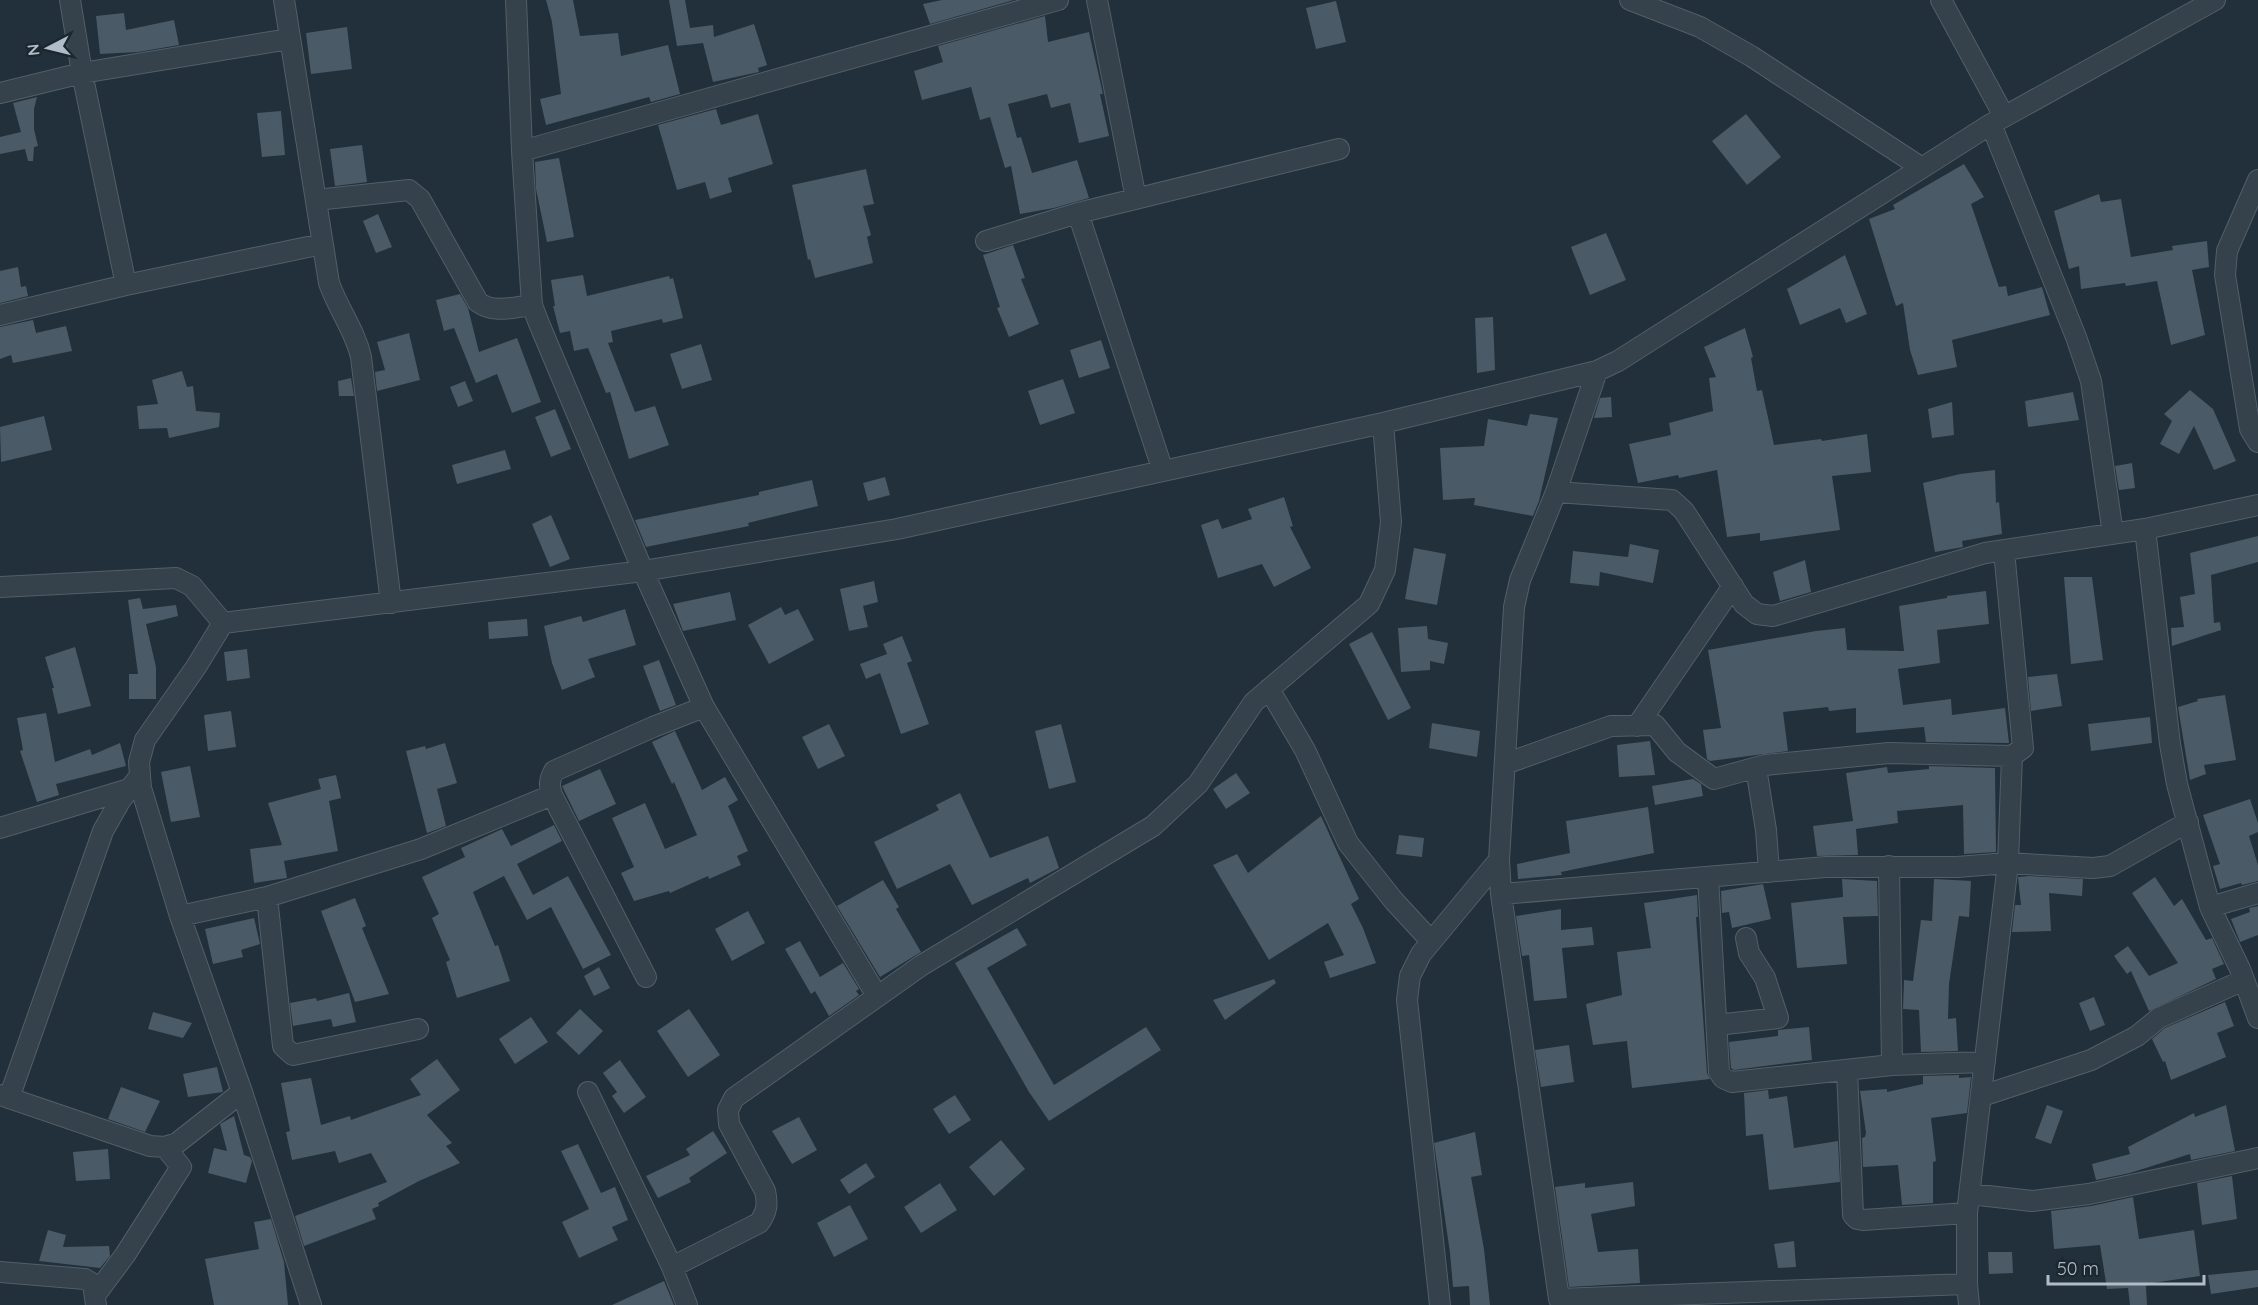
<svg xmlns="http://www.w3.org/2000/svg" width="2258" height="1305" viewBox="0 0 2258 1305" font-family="Quicksand,sans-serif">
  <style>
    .building { fill: #4a5a67 }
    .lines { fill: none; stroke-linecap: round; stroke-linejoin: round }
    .minor-casing { stroke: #535f68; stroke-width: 22 }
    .minor { stroke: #35414b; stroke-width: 20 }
  </style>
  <rect width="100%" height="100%" fill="#21303a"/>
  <path class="building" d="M546 0H573L580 36 618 33 621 56 668 45 680 94 651 102 649 97 546 125 540 99 561 94 552 22Z
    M669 0H685L690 28 713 25 714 37 754 24 767 65 758 68 759 72 713 82 703 43 677 46Z
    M942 0H1014L930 24 923 4Z
    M1336 1 1346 42 1316 49 1306 8Z
    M124 13 126 30 174 20 179 45 138 52 100 54 96 16Z
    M1045 16 1048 42 1089 32 1103 94H1100L1109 136 1079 143 1070 103 1051 108 1047 94 1008 104 1017 138 1021 137 1032 173 1077 160 1089 198 1054 208 1020 214 1011 166 1005 168 990 117 980 120 971 87 922 100 914 71 943 62 938 46Z
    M347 27 352 69 311 74 306 33Z
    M37 97 34 109V129L38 146 34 147 33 161H28L25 149 0 154V137L21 132 13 103Z
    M716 109 721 125 758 114 773 164 728 178 732 192 710 199 705 182 677 190 658 125Z
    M281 111 285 155 262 157 257 113Z
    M1746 114 1781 157 1747 185 1712 141Z
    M362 145 367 182 335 186 330 149Z
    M559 158 574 237 547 242 536 189 535 162Z
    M1964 164 1984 197 1971 204 1999 287 2006 286 2008 296 2042 287 2050 315 1952 340 1957 367 1918 375 1910 350 1903 303 1896 306 1869 219 1895 209 1893 205Z
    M866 169 874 204 863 206 871 235 867 237 873 263 815 278 810 259 808 260 792 185Z
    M2099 194 2101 202 2121 199 2131 257 2173 250 2172 246 2207 241 2209 267 2192 270 2205 335 2171 345 2157 281 2126 286 2125 283 2081 289 2079 266 2069 269 2054 211Z
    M378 214 392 247 376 253 363 221Z
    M1606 233 1626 280 1590 295 1571 247Z
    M1013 245 1025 278 1021 279 1039 324 1009 337 997 308 1000 307 983 255Z
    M1845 255 1867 314 1846 323 1840 308 1800 325 1787 289Z
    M18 267 21 287 26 286 28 296 0 303V271Z
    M583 275 587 296 669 276 670 279 673 278 683 318 663 323 662 319 611 331 613 342 608 343 635 412 655 406 669 445 629 459 610 392 606 393 588 348 574 351 570 331 560 333 553 306H555L551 280Z
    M460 294 468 308 479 352 517 338 541 402 512 413 497 374 476 383 454 328 444 331 436 300Z
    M1493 317 1495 370 1477 373 1475 318Z
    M33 320 36 333 66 326 72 351 13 363 11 355 0 359V327Z
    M1745 328 1753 357 1751 358 1757 391 1762 390 1774 445 1821 439 1822 441 1867 434 1871 472 1832 476 1840 530 1760 541V533L1727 537 1717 470 1679 478 1678 475 1638 483 1629 444 1671 435 1669 423 1713 411 1709 378 1716 377 1704 347Z
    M409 333 420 380 377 391 375 372 385 370 377 342Z
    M1101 340 1110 368 1079 378 1070 350Z
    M701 344 712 380 682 389 670 354Z
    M182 371 187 387 193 386 196 411 220 413 219 427 169 438 167 428 139 429 137 406 158 404 152 380Z
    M351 378 354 396H339L338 381Z
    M1063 379 1075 413 1040 425 1028 391Z
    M465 381 473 401 458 407 450 387Z
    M2190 390 2213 409 2236 461 2214 470 2194 426 2179 454 2160 444 2172 421 2164 414Z
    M2073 392 2079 420 2028 427 2025 401Z
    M1611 397 1612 417 1594 418 1600 398Z
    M1952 402 1954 435 1932 438 1928 409Z
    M555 409 571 449 551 457 535 417Z
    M1530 414 1558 418 1539 501 1533 516 1474 505 1475 498 1443 500 1440 448 1484 446 1488 419 1527 426Z
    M44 416 52 450 1 462 0 427Z
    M505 450 511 469 457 484 452 465Z
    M2132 463 2135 488 2119 490 2115 466Z
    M1995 470 1996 503 1999 502 2002 534 1962 541 1963 547 1935 552 1923 483 1960 474Z
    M885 477 890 495 868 501 863 483Z
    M812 480 818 506 748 523 749 526 646 547 635 520 759 495V492Z
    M1284 497 1293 526 1290 527 1311 568 1274 587 1262 564 1218 578 1201 525 1218 519 1222 529 1252 519 1248 509Z
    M551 515 570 559 550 567 532 524Z
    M2258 536V562L2211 575 2214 623 2220 622 2221 630 2172 646 2171 628 2184 627 2180 597 2195 594 2190 553Z
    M1630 544 1659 550 1653 583 1600 572 1599 586 1570 583 1573 551 1628 557Z
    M1414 548 1446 554 1437 605 1405 599Z
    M1805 560 1811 592 1780 601 1773 572Z
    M2064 577H2092L2103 660 2071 664Z
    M874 581 878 602 863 606 868 627 849 631 840 589Z
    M1986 591 1989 624 1937 630 1940 663 1898 669 1903 705 1951 699 1952 715 2005 708 2009 743 1926 742 1924 727 1856 733V708L1829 711 1828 707 1783 712 1788 751 1710 761 1707 759 1703 730 1721 728 1708 650 1816 631 1845 628 1847 650 1904 651 1899 606 1947 598V596Z
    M730 592 736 620 683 631 673 604Z
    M140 598 143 609 176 605 178 616 146 624 156 667V699H129V674H138L128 600Z
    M781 607 785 615 798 609 814 640 769 664 748 625Z
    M625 609 636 645 588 659 595 677 562 690 552 663 544 626 581 616 583 622Z
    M527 619 528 636 489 639 488 622Z
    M1427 626 1428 639 1448 643 1444 664 1430 661V670L1401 672 1398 628Z
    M1372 632 1411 708 1388 720 1349 644Z
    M902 636 912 661 907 663 929 724 901 734 880 673 866 679 860 664 887 654 883 644Z
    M75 647 91 706 58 714 52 688H54L45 657Z
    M247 649 250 678 227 681 224 652Z
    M659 660 676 705 660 711 643 666Z
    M2057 674 2062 706 2031 711 2028 677Z
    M2225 695 2236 760 2204 765 2206 774 2190 780 2178 707 2198 701 2197 699Z
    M231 711 236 747 208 751 204 715Z
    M46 713 55 762 90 749 92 755 120 743 126 766 56 784 59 795 37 802 20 751 23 750 17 718Z
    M2150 717 2152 743 2091 751 2088 724Z
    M1432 723 1480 731 1477 757 1429 748Z
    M829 724 845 756 818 769 802 737Z
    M1061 724 1076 782 1049 789 1035 731Z
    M675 731 702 790 725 777 738 800 728 806 748 851 737 856 741 865 709 879 708 876 670 893 669 891 634 901 621 873 634 867 612 818 645 803 665 849 697 835 674 782 672 784 652 742Z
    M1650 741 1655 775 1619 777 1617 745Z
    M445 743 457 783 437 789 446 826 427 833 406 751 425 746 426 749Z
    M190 766 200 817 171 822 161 772Z
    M1929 766 1995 768 1996 852 1964 854 1963 805 1897 811 1898 823 1856 829 1858 855 1817 856 1813 826 1853 821 1846 773 1887 767 1888 773 1929 769Z
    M600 769 616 804 579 821 562 786Z
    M1236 773 1250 793 1226 809 1213 789Z
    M336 775 341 798 329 801 338 851 284 861 287 878 254 883 250 849 282 845 268 803 321 789 318 779Z
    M1693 779 1701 784 1703 796 1655 805 1652 786Z
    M960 793 990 858 1048 836 1059 868 1030 883 1028 878 972 905 950 864 897 889 874 842 939 810 936 805Z
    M2250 799 2258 823V832L2249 836 2258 865V881L2242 885 2241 883 2220 889 2213 866 2220 864 2203 815Z
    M1648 807 1654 853 1561 872 1562 875 1518 879 1517 864 1570 853 1566 821Z
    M1321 816 1359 899 1351 904 1363 928 1376 963 1330 978 1324 962 1344 955 1328 923 1269 960 1213 865 1237 854 1248 873Z
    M554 825 562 841 517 864 533 895 568 876 611 955 583 969 551 907 527 920 504 876 473 892 495 946 498 945 510 981 457 998 446 962 450 960 432 918 439 914 422 877 465 857 461 848 502 829 511 846Z
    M1399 835 1424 838 1422 857 1396 854Z
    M2029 876 2083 879 2082 896 2049 893 2051 931 2012 932 2015 905H2021L2018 877Z
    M2155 877 2174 906 2182 899 2206 940 2212 938 2224 964 2212 969 2216 979 2149 1011 2131 971 2127 974 2114 956 2128 946 2149 976 2178 963 2132 893Z
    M1842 879 1877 881 1878 916 1843 917 1847 964 1797 968 1791 903 1843 897Z
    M1934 879 1971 881 1969 917 1959 916 1949 984 1948 1019 1956 1018 1958 1051 1921 1052 1919 1010 1903 1009 1904 980 1913 981 1921 920 1932 921Z
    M883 880 899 907 896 909 921 952 880 977 837 906Z
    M1763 884 1771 919 1732 928 1729 912 1722 913 1721 891Z
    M1697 895 1698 917H1696L1707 1073 1710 1079 1632 1088 1627 1041 1593 1045 1586 1004 1622 995 1617 952 1651 948 1644 903Z
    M355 898 366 926 362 928 389 994 355 1002 321 911Z
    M2258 906V935L2240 942 2231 919 2250 912 2249 908Z
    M1561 909V930L1592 927 1594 945 1562 948 1567 998 1534 1001 1529 955 1522 956 1516 916Z
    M748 911 765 943 732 961 715 929Z
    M254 918 260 944 241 950 243 957 213 964 205 929Z
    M1017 928 1027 945 987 968 1054 1085 1146 1027 1161 1050 1049 1121 1029 1092 955 963Z
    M800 941 820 977 843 963 859 989 856 991 859 995 829 1016 815 991 811 994 785 949Z
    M599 967 610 988 594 996 584 976Z
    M1274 979 1276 983 1225 1020 1213 1000Z
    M349 993 356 1022 333 1027 331 1019 293 1026 290 1003 316 998 317 1001Z
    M2094 997 2105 1025 2090 1031 2079 1003Z
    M2225 1002 2234 1026 2217 1033 2226 1057 2171 1080 2165 1061 2163 1062 2152 1039 2165 1028Z
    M580 1009 603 1031 579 1055 556 1033Z
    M689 1009 720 1055 688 1077 657 1031Z
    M153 1012 192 1023 183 1038 148 1029Z
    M531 1017 548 1042 515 1064 499 1039Z
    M1809 1027 1812 1060 1734 1070 1731 1068 1729 1042 1778 1036V1030Z
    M1569 1045 1574 1082 1541 1087 1535 1050Z
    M437 1059 460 1090 427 1115 452 1143 446 1146 460 1163 419 1181 378 1203 379 1206 372 1209 376 1219 304 1246 295 1216 387 1182 371 1153 339 1163 335 1151 292 1160 286 1132 290 1131 281 1083 311 1078 321 1125 350 1116 351 1120 421 1095 410 1079Z
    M620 1060 646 1097 624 1113 612 1096 617 1092 603 1073Z
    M217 1067 223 1092 188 1097 183 1074Z
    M1959 1075V1078L1971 1077 1967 1113 1931 1118 1936 1161 1933 1162V1203L1902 1205 1898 1165 1863 1167 1862 1138 1865 1137 1866 1133 1860 1091 1887 1089V1092L1923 1084V1076Z
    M121 1087 160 1101 145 1132 108 1119Z
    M1768 1090 1769 1099 1787 1096 1794 1148 1838 1141 1840 1182 1769 1190 1763 1134 1746 1136 1744 1093Z
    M955 1095 971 1120 949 1134 933 1109Z
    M2047 1105 2063 1111 2051 1144 2035 1138Z
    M2226 1105 2235 1151 2191 1160 2190 1154 2130 1173 2096 1180 2092 1164 2130 1154 2128 1147 2194 1113 2195 1117Z
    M234 1116 244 1155 250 1157 252 1161 246 1183 208 1173 214 1148 227 1151 220 1124Z
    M799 1117 817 1150 792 1164 772 1131Z
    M713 1131 727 1153 689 1178 691 1182 658 1198 646 1176 690 1155 686 1149Z
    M1475 1132 1482 1175 1471 1177 1484 1249 1490 1305H1470L1469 1286 1453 1287 1450 1253 1434 1143Z
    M1001 1140 1025 1169 994 1196 969 1167Z
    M578 1144 601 1193 615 1187 628 1220 612 1227 618 1240 579 1258 562 1222 589 1209 561 1151Z
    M108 1149 110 1179 76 1181 73 1152Z
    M866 1163 875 1177 849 1194 840 1180Z
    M2232 1176 2237 1219 2202 1225 2197 1183Z
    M1633 1182 1635 1206 1591 1214 1598 1252 1638 1249 1640 1283 1569 1287 1555 1187 1585 1183V1188Z
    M940 1183 957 1210 921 1233 904 1207Z
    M2133 1197 2139 1239 2194 1230 2200 1276 2152 1283 2146 1286 2147 1305H2130L2128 1288 2107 1289 2100 1245 2054 1249 2051 1211 2091 1206Z
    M850 1205 868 1239 834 1257 817 1223Z
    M271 1219 284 1262 288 1305H214L205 1259 259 1249 254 1222Z
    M48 1230 66 1235 63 1247 109 1246 110 1256 100 1268 39 1261Z
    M1794 1241 1796 1267 1778 1268 1774 1244Z
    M1988 1252H2012L2013 1273 1989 1274Z
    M2258 1270V1287L2211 1294 2208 1275Z
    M664 1281 674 1305H612Z"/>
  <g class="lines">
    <defs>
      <path id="minor" d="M70 0 82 73 126 285
        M284 0 329 283C338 309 355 330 361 357L391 603
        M516 0 522 151 532 305 538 321 643 571 704 707 877 996
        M1097 0 1136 199
        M1630 0 1700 27 1751 56 1922 168
        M1941 0 2004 116
        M0 93 82 73 289 39
        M1991 124 2076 337 2091 381 2113 534
        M522 151 1058 0
        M2258 180 2227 251 2225 275 2250 429 2258 442
        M316 200 409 190 420 199 478 302C493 314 514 307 532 305
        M1078 213 1163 471
        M986 241 1078 213 1339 149
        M0 315 126 285 322 244
        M1597 371 1556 492 1520 580 1514 607 1499 860 1501 894 1559 1299 1967 1284
        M1556 492 1672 500 1684 511 1744 604 1757 614 1773 616 1985 553 2145 529 2258 505
        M2145 529 2170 744 2177 784 2210 907 2240 969 2258 1018
        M0 587 176 578 192 586 223 623
        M223 623 643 571 897 529 1383 423 1597 371 1618 361 1991 124 2215 0
        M223 623 196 667 145 740 139 762 141 788 180 916 242 1092 311 1305
        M1269 689 1305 750 1348 843 1394 901 1431 941
        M1637 726 1733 586
        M1505 764 1611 726 1655 725 1677 752 1714 779 1765 765 1889 753 2012 756 2023 748 2004 551
        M1756 768 1766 830 1769 872
        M0 828 129 789
        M1889 866 1892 1065
        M1708 877 1719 1072 1723 1078 1732 1082 1892 1065 1985 1062
        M1501 894 1826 867H1957L2008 863 2012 756
        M267 897 283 1046 293 1055 418 1029
        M2210 907 2258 893
        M180 916 267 897 421 849 552 795
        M646 977 552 795C549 786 549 780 554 771L653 727 704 707
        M1717 1025 1778 1018 1765 978 1749 953 1746 938
        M1847 1070 1853 1215 1857 1219 1863 1220 1967 1213
        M588 1092 672 1267 687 1305
        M0 1095 150 1146 165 1147 177 1143 242 1092
        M1982 1096 2091 1060 2137 1036 2159 1018 2244 980
        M9 1098 103 831 120 801 139 777
        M1970 1194 2032 1201 2089 1194 2258 1158
        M672 1267 759 1223C767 1212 768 1204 765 1191L729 1124 728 1110 734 1098 922 965 1153 826 1198 784 1254 702 1369 604 1385 570 1391 522 1383 423
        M0 1272 85 1279 93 1284 96 1305
        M96 1294 125 1255 181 1167 165 1147
        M1440 1305 1407 1000 1410 976 1421 954 1499 860
        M1969 1305 1967 1284V1213L2008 863 2093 868 2110 866 2188 822"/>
    </defs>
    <use href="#minor" class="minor-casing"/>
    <use href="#minor" class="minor"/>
  </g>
  <g transform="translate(48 48) rotate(263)" stroke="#1b262f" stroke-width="4.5" paint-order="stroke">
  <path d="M0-4.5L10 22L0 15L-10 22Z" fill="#b0bcc7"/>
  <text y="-9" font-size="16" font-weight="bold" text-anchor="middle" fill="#b0bcc7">N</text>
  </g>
  <path d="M2048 1275v9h156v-9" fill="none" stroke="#b0bcc7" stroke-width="3"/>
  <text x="2057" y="1275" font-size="18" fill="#b0bcc7" stroke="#1b262f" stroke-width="4.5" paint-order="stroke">50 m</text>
</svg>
